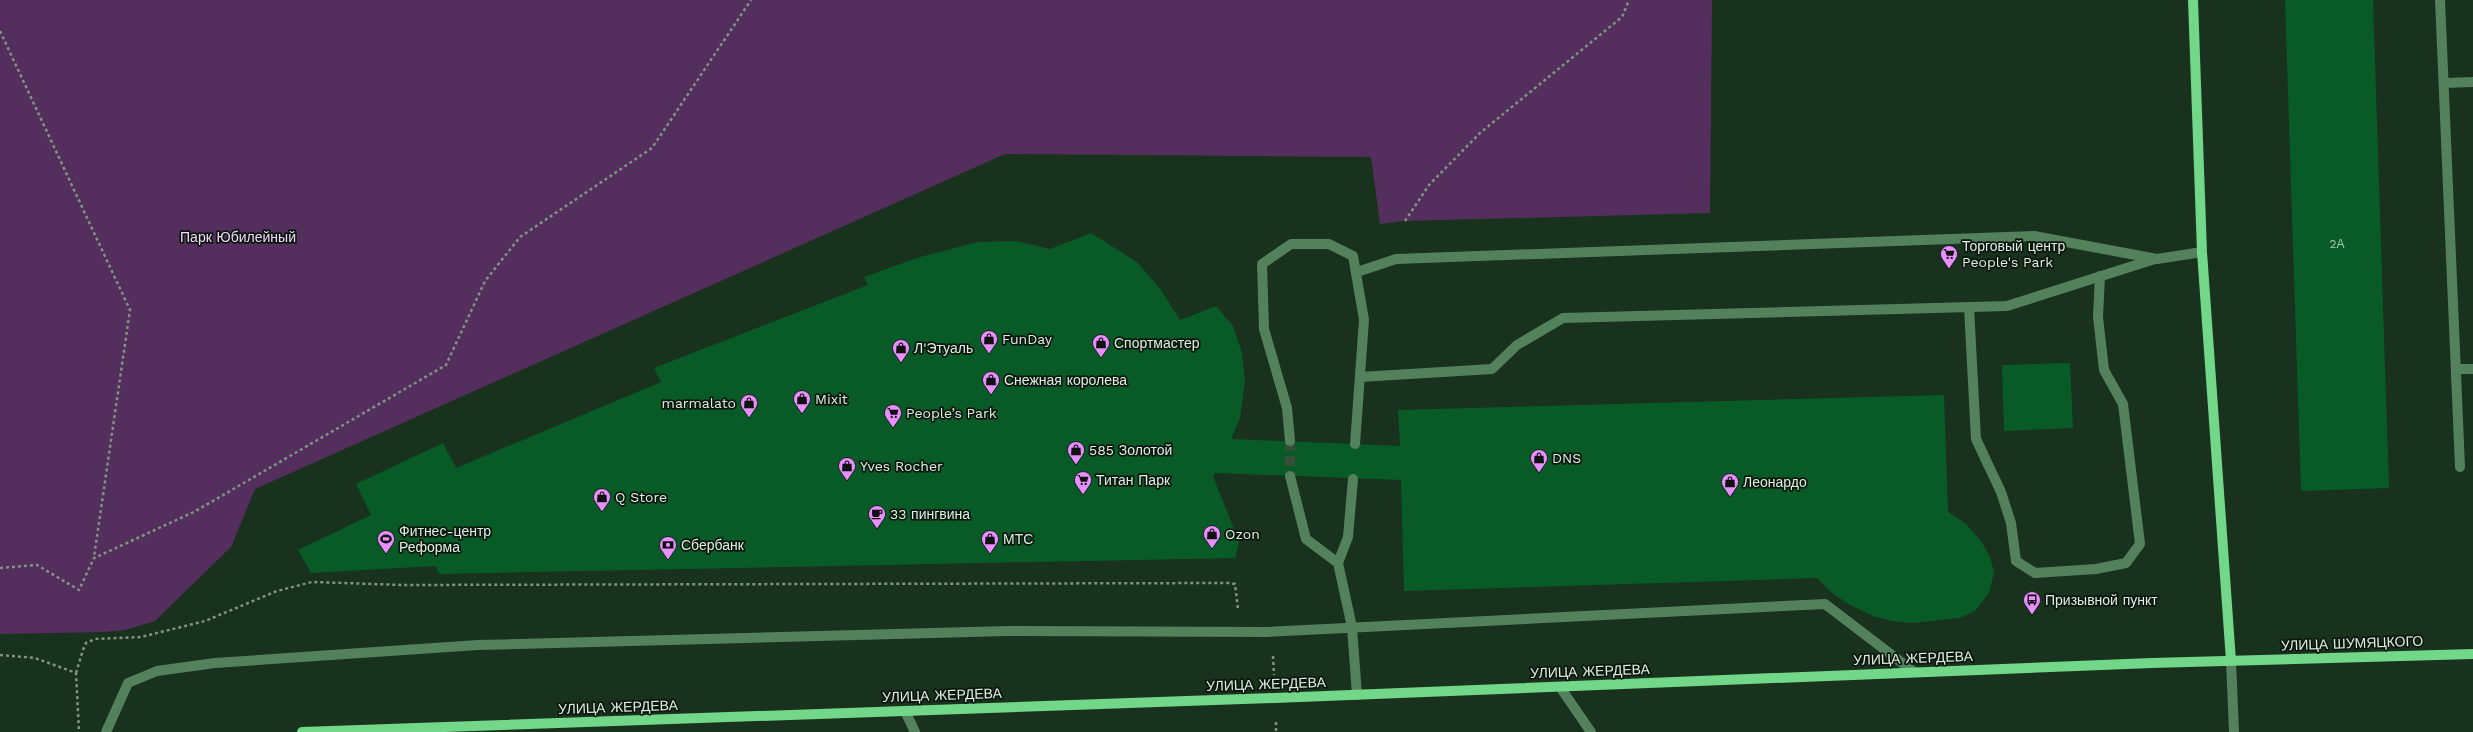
<svg xmlns="http://www.w3.org/2000/svg" width="2473" height="732" viewBox="0 0 2473 732" font-family="'Work Sans',sans-serif">
  <style>
    .green { fill: #542e5d }
    .building { fill: #085b27 }
    .lines { fill: none; stroke-linecap: round; stroke-linejoin: round }
    .minor-tunnel { stroke: #364e3a; stroke-width: 10; stroke-dasharray: 10 5; stroke-linecap: butt }
    .path { stroke: #809483; stroke-width: 2.5; stroke-dasharray: 3 3; stroke-linecap: butt }
    .minor { stroke: #53815c; stroke-width: 10 }
    .major { stroke: #73d789; stroke-width: 10 }
    .labels { text-anchor: middle; dominant-baseline: central; stroke-width: 3.5; stroke-linejoin: round; paint-order: stroke }
    .number-label { font-size: 12px; fill: #a8c9b2 }
    .park-label { font-size: 14px; fill: #f4d8fb; stroke: #0b170e }
    .poi-label { font-size: 14px; fill: #deeee0; stroke: #0b170e; text-anchor: start }
    .street-label { font-size: 14px; fill: #deeee0; stroke: #0b170e }
  </style>
  <rect width="100%" height="100%" fill="#18321d"/>
  <path class="green" d="M0 0H1712L1710 213 1405 221 1380 224 1371 157 1005 154 255 489 231 547 155 621 125 630 104 632 0 634Z"/>
  <path class="building" d="M2285 0H2373L2389 488 2301 491Z
    M1091 233 1137 262 1161 290 1180 320 1216 306 1233 326 1242 353 1245 381 1240 418 1231 439 1400 446 1398 410 1944 395 1948 512 1965 523 1981 541 1990 557 1994 572 1989 593 1975 611 1960 618 1911 623 1892 621 1873 616 1848 604 1831 592 1817 578 1404 591 1401 480 1215 473 1213 476 1239 542 1235 558 439 574 436 566 311 573 298 550 371 515 356 484 443 443 456 468 661 382 654 368 868 285 864 277 920 257 978 242 1017 241 1050 249Z
    M2070 363 2073 428 2004 431 2002 365Z"/>
  <g class="lines">
    <path class="minor-tunnel" d="M1290 441V476"/>
    <path class="path" d="M0 31 130 310 94 557
      M1405 221 1429 185 1480 133 1622 17 1629 0
      M0 568 37 565 79 590 94 558 194 512 446 365 485 281 520 237 652 148 751 0
      M0 655 35 658 76 673 79 732
      M1273 656 1274 675
      M76 673 83 650 86 643 95 639 141 637 205 621 277 591 312 582 403 585 1229 583 1235 584 1238 609
      M1276 722V732"/>
    <path class="minor" d="M2440 0 2460 467
      M2444 83 2473 82
      M1357 272 1396 259 2034 236 2157 259 2202 252
      M1969 307 1976 439 2001 492 2011 523 2016 561 2035 573 2096 569 2126 563 2140 544 2123 404 2104 370 2098 317 2100 276
      M2456 369H2473
      M1360 377 1492 369 1517 345 1563 318 2007 306 2155 259
      M1290 441 1287 408 1264 329 1262 264 1291 244H1329L1353 256 1364 320 1355 444
      M1290 476 1306 539 1338 563
      M1353 479 1348 537 1338 563 1352 627 1357 695
      M2231 661 2234 732
      M1560 687 1591 732
      M905 711 915 732
      M106 732 128 683 157 671 215 663 478 645 1009 631 1266 632 1825 604 1914 672"/>
    <path class="major" d="M2193 0 2202 252 2231 661
      M302 732 1275 698 2152 663 2473 654"/>
  </g>
  <defs>
    <symbol id="supermarket-pin" viewBox="-11 -11 22 30"><path d="M0 17L-7.5 6A9.5 9.5 0 1 1 7.5 6Z" fill="#e98efe" stroke="#0b170e"/><path d="M-6-5.5h2.5l.6 2H6L4.5 2H-2.5L-4.4-4H-6ZM-1.5 3.2a1.3 1.3 0 1 0 .1 0ZM3 3.2a1.3 1.3 0 1 0 .1 0Z" fill="#111"/></symbol>
    <symbol id="shop-pin" viewBox="-11 -11 22 30"><path d="M0 17L-7.5 6A9.5 9.5 0 1 1 7.5 6Z" fill="#e98efe" stroke="#0b170e"/><path d="M-5-2.5h2.3a2.7 3.5 0 0 1 5.4 0H5L5.5 6h-11ZM-1.5-2.5h3a1.5 2.3 0 0 0-3 0Z" fill="#111"/></symbol>
    <symbol id="cafe-pin" viewBox="-11 -11 22 30"><path d="M0 17L-7.5 6A9.5 9.5 0 1 1 7.5 6Z" fill="#e98efe" stroke="#0b170e"/><path d="M-5.5-4.5H6V0H3Q3 3.5 0 3.5H-2.5Q-5.5 3.5-5.5 0ZM3-3.2v2h1.7v-2ZM-6 4.5H4V6H-6Z" fill="#111"/></symbol>
    <symbol id="stadium-pin" viewBox="-11 -11 22 30"><path d="M0 17L-7.5 6A9.5 9.5 0 1 1 7.5 6Z" fill="#e98efe" stroke="#0b170e"/><path d="M0-5a6.5 5 0 1 0 0 10a6.5 5 0 1 0 0-10ZM-3.5-1.8h7v3.6h-7Z" fill="#111"/></symbol>
    <symbol id="bank-pin" viewBox="-11 -11 22 30"><path d="M0 17L-7.5 6A9.5 9.5 0 1 1 7.5 6Z" fill="#e98efe" stroke="#0b170e"/><path d="M-6-4H6V4H-6ZM0-2.3a2.3 2.3 0 1 0 0 4.6a2.3 2.3 0 1 0 0-4.6Z" fill="#111"/></symbol>
    <symbol id="bus-pin" viewBox="-11 -11 22 30"><path d="M0 17L-7.5 6A9.5 9.5 0 1 1 7.5 6Z" fill="#e98efe" stroke="#0b170e"/><path d="M-5-6H5V4H4V6H2V4H-2V6H-4V4H-5ZM-3.5-4V0h7V-4ZM-3.5 1.2v1.5H-2V1.2ZM2 1.2v1.5H3.5V1.2Z" fill="#111"/></symbol>
  </defs>
  <g fill-rule="evenodd">
    <use href="#supermarket-pin" x="1939" y="244" width="20" height="27"/>
    <use href="#shop-pin" x="979" y="329" width="20" height="27"/>
    <use href="#shop-pin" x="1091" y="333" width="20" height="27"/>
    <use href="#shop-pin" x="891" y="338" width="20" height="27"/>
    <use href="#shop-pin" x="981" y="370" width="20" height="27"/>
    <use href="#shop-pin" x="792" y="389" width="20" height="27"/>
    <use href="#shop-pin" x="739" y="393" width="20" height="27"/>
    <use href="#supermarket-pin" x="883" y="403" width="20" height="27"/>
    <use href="#shop-pin" x="1066" y="440" width="20" height="27"/>
    <use href="#shop-pin" x="1529" y="448" width="20" height="27"/>
    <use href="#shop-pin" x="837" y="456" width="20" height="27"/>
    <use href="#supermarket-pin" x="1073" y="470" width="20" height="27"/>
    <use href="#shop-pin" x="1720" y="472" width="20" height="27"/>
    <use href="#shop-pin" x="592" y="487" width="20" height="27"/>
    <use href="#cafe-pin" x="867" y="504" width="20" height="27"/>
    <use href="#shop-pin" x="1202" y="524" width="20" height="27"/>
    <use href="#stadium-pin" x="376" y="529" width="20" height="27"/>
    <use href="#shop-pin" x="980" y="529" width="20" height="27"/>
    <use href="#bank-pin" x="658" y="535" width="20" height="27"/>
    <use href="#bus-pin" x="2022" y="590" width="20" height="27"/>
  </g>
  <g class="labels">
    <g class="number-label">
      <text x="2337" y="244">2А</text>
    </g>
    <g class="park-label">
      <text x="238" y="237">Парк Юбилейный</text>
    </g>
    <g class="poi-label">
      <text x="1962" y="246">Торговый центр<tspan x="1962" dy="16">People's Park</tspan></text>
      <text x="1002" y="339">FunDay</text>
      <text x="1114" y="343">Спортмастер</text>
      <text x="914" y="348">Л'Этуаль</text>
      <text x="1004" y="380">Снежная королева</text>
      <text x="815" y="399">Mixit</text>
      <text x="736" y="403" text-anchor="end">marmalato</text>
      <text x="906" y="413">People’s Park</text>
      <text x="1089" y="450">585 Золотой</text>
      <text x="1552" y="458">DNS</text>
      <text x="860" y="466">Yves Rocher</text>
      <text x="1096" y="480">Титан Парк</text>
      <text x="1743" y="482">Леонардо</text>
      <text x="615" y="497">Q Store</text>
      <text x="890" y="514">33 пингвина</text>
      <text x="399" y="531">Фитнес-центр<tspan x="399" dy="16">Реформа</tspan></text>
      <text x="1225" y="534">Ozon</text>
      <text x="1003" y="539">МТС</text>
      <text x="681" y="545">Сбербанк</text>
      <text x="2045" y="600">Призывной пункт</text>
    </g>
    <g class="street-label">
      <text transform="translate(2352 643) rotate(-2)">УЛИЦА ШУМЯЦКОГО</text>
      <text transform="translate(1913 658) rotate(-2)">УЛИЦА ЖЕРДЕВА</text>
      <text transform="translate(1590 671) rotate(-2)">УЛИЦА ЖЕРДЕВА</text>
      <text transform="translate(1266 684) rotate(-2)">УЛИЦА ЖЕРДЕВА</text>
      <text transform="translate(942 695) rotate(-2)">УЛИЦА ЖЕРДЕВА</text>
      <text transform="translate(618 707) rotate(-2)">УЛИЦА ЖЕРДЕВА</text>
    </g>
  </g>
</svg>
